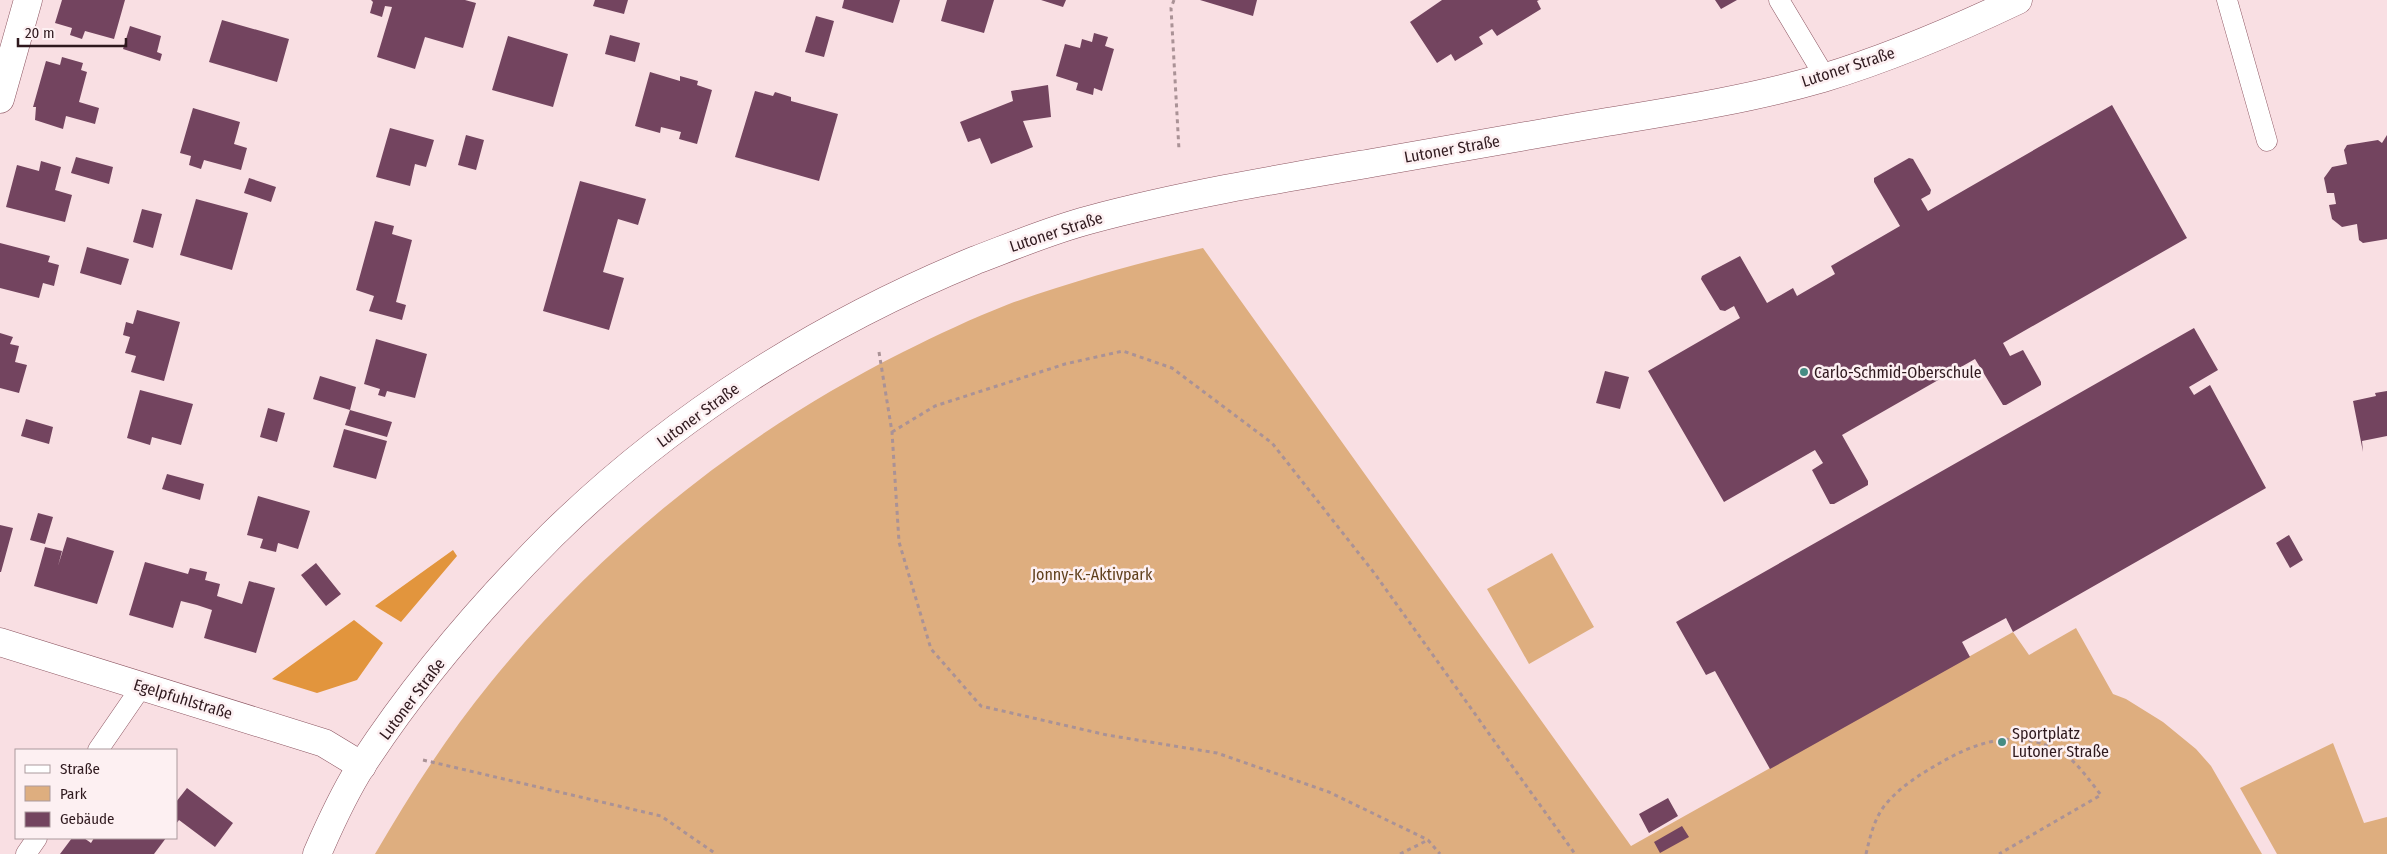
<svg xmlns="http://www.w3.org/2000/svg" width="2387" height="854" viewBox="0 0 2387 854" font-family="'Fira Sans Condensed',sans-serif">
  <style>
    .green { fill: #deae7f }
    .forest { fill: #e2953d }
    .building { fill: #73445f }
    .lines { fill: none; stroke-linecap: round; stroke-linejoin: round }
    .service-casing { stroke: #8c5561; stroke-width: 21 }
    .minor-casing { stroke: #8c5561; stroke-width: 29 }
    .tertiary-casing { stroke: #8c5561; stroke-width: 29 }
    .path { stroke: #aa9296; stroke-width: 3; stroke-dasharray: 4 4; stroke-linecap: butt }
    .service { stroke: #fff; stroke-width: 20 }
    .minor { stroke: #fff; stroke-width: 28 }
    .tertiary { stroke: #fff; stroke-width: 28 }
    .poi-dot { fill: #468c84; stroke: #fdf0f2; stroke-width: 2 }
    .labels { text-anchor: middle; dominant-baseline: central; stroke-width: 5; stroke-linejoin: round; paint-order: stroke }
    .street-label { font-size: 16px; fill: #2f191e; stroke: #fdf0f2 }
    .poi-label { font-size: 16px; fill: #2f191e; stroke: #fdf0f2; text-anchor: start }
    .park-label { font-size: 16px; fill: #5f3f1c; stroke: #fdf0f2 }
  </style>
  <rect width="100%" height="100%" fill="#f9dfe3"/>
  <path class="green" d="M1203 248 1631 846 2013 632 2029 655 2076 628 2113 694 2126 699 2163 722 2196 749 2211 766 2262 854H375C410 794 447 736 491 682 603 544 744 432 903 352 937 335 973 318 1009 304 1073 281 1138 263 1203 248Z
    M1552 553 1594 627 1529 664 1487 589Z
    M2333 743 2364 823 2387 817V854H2277L2240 788Z"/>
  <path class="forest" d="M453 550 457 556 401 622 375 606Z
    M354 620 383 643 357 680 317 693 272 679Z"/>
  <path class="building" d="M62 0H125L114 39 85 31 82 39 70 35 72 28 55 23Z
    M371 0H465L476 3 463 48 425 37 415 69 377 57 392 7 385 6 382 17 370 13 373 2Z
    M595 0H628L624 14 593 6Z
    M844 0H900L893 23 842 8Z
    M947 0H994L984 33 941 21Z
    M1041 0H1066L1063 7Z
    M1200 0H1257L1253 16Z
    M1442 0H1539L1537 1 1541 9 1497 36 1492 29 1479 37 1483 44 1455 61 1451 54 1437 63 1410 22Z
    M1715 0H1737L1721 9Z
    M816 16 834 21 824 57 805 52Z
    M222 20 289 39 277 82 209 62Z
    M130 26 161 36 157 52 162 54 160 61 123 49Z
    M1094 33 1108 37 1105 46 1114 49 1102 91 1094 88 1093 95 1076 90 1078 83 1056 76 1065 44 1080 48 1082 39 1092 42Z
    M610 35 640 43 635 62 605 54Z
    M508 36 568 54 553 107 492 90Z
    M62 57 83 63 81 70 87 72 79 102 99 108 95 124 66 116 63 129 35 120 36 107H33L46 61 60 65Z
    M650 72 680 81V76L698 81 697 85 712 90 697 144 679 139 681 132 661 127 660 133 635 126Z
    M1048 85 1051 117 1023 121 1033 147 991 164 980 138 968 142 960 122 1013 101 1011 91Z
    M755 91 773 96 775 92 791 97V101L838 114 819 181 735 157Z
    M2112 105 2187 238 2003 343 2010 356 2023 350 2041 382V385L2006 405H2003L1975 359 1842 435 1868 481V485L1834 504H1830L1812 470 1823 463 1815 450 1724 502 1648 371 1740 318 1734 306 1725 311 1720 310 1701 279 1702 276 1740 256 1767 303 1793 288 1797 296 1835 274 1831 266 1900 226 1874 182V178L1909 158 1913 159 1931 190 1930 194 1921 199 1928 211Z
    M193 108 240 122 234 144 247 148 241 170 204 160 201 169 189 165 191 156 180 153Z
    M390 128 434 140 426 167 415 164 410 186 376 177Z
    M466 135 484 140 476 170 458 165Z
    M2387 135V239L2363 243 2359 240 2357 224 2342 227 2332 219 2329 205 2336 204 2334 193H2327L2324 178 2332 167 2347 164 2344 150 2347 145 2378 140 2382 143Z
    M76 157 113 167 109 184 71 173Z
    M41 161 61 167 55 190 72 195 65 222 6 207 17 165 39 171Z
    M249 178 276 187 271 202 244 193Z
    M580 181 646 199 638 225 618 219 603 272 624 278 609 330 543 311Z
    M196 199 248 213 232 270 180 255Z
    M142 209 162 214 153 248 133 242Z
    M375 221 394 226 392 234 412 240 396 302 406 305 402 320 369 311 374 296 356 290Z
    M0 243 50 256 48 262 59 265 54 286 43 283 39 298 0 288Z
    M87 247 129 259 121 285 80 273Z
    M137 310 180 322 164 381 131 372 136 356 125 353 130 337 123 335 126 322 133 324Z
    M2194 328 2218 370 2189 387 2194 395 2210 385 2266 488 2013 632 2006 618 1962 642 1970 657 1770 769 1715 671 1706 675 1676 622Z
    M0 333 13 337 10 344 19 346 15 362 27 365 19 393 0 388Z
    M376 339 427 354 415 398 387 391 385 397 378 395 380 389 364 384Z
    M1605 371 1629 377 1620 409 1596 403Z
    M320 376 356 387 350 410 313 399Z
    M140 390 193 404 181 445 152 437 150 445 127 438Z
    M2387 391V436L2362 441 2363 452 2353 401 2376 396 2375 393Z
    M268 408 285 413 277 442 260 437Z
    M350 410 392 422 387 437 345 425Z
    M26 419 53 427 49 444 21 436Z
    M344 429 387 441 376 479 333 467Z
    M167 474 204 484 200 500 162 489Z
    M258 496 310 511 298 549 278 543 276 552 260 548 263 539 247 535Z
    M38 513 53 517 45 544 30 540Z
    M0 525 13 528 1 572H0Z
    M2289 535 2303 560 2290 568 2276 543Z
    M67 537 114 551 97 604 34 586 45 547 62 551 58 566Z
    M145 562 188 574 190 568 207 572 205 580 220 584 217 596 242 604 249 581 275 588 256 653 204 638 212 610 197 605 181 601 173 628 129 615Z
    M316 563 341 594 326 606 301 575Z
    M187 788 233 823 215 847 179 820 176 824V802Z
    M1668 798 1678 816 1649 833 1639 814Z
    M1682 826 1689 837 1660 853 1654 842Z
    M72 838H84L91 843 94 838H166L154 854H60Z"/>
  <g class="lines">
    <defs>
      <path id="service" d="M1779 0 1825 77
        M2227 0 2267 141
        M98 750 142 686
        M26 854 37 838"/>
      <path id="minor" d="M0 99 28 0
        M0 642 324 743 362 766"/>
      <path id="tertiary" d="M317 854C330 824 344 793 362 765 415 684 484 603 552 535 673 416 820 324 976 260 1013 246 1051 230 1089 220 1182 195 1278 179 1372 163 1445 150 1517 137 1589 125 1667 112 1747 100 1823 78 1889 58 1955 30 2018 0"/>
    </defs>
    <use href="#service" class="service-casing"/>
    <use href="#minor" class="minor-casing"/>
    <use href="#tertiary" class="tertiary-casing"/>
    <path class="path" d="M1174 0 1171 8 1179 150
      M879 352 892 432 899 542 931 649 981 706 1107 735 1217 753 1329 792 1428 840 1440 854
      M892 432 935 406 1065 364 1123 351 1172 368 1272 443 1375 574 1575 854
      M423 760 661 816 716 854
      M1400 854 1428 840
      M1866 854C1870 837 1874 819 1885 805 1898 789 1916 777 1933 767 1973 743 2014 727 2059 751 2076 760 2089 780 2101 795L1999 854"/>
    <use href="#service" class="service"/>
    <use href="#minor" class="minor"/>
    <use href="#tertiary" class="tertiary"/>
  </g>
  <g class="poi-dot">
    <circle cx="1804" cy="372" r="5"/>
    <circle cx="2002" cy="742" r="5"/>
  </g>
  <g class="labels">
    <g class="street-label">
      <text transform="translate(1848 67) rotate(-18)">Lutoner Straße</text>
      <text transform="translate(1452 149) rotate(-10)">Lutoner Straße</text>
      <text transform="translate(1056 232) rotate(-18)">Lutoner Straße</text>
      <text transform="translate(698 415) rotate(-36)">Lutoner Straße</text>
      <text transform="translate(183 699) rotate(17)">Egelpfuhlstraße</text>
      <text transform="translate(412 699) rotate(-53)">Lutoner Straße</text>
    </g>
    <g class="poi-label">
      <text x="1814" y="372">Carlo-Schmid-Oberschule</text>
      <text x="2012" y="733">Sportplatz<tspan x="2012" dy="18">Lutoner Straße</tspan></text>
    </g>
    <g class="park-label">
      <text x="1092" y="574">Jonny-K.-Aktivpark</text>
    </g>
  </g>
  <rect x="15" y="749" width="162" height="90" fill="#fdf0f2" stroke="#ab9a9d"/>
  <rect x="25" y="765" width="25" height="8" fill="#ffffff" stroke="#ab9a9d"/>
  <text x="60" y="774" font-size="15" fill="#2f191e">Straße</text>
  <rect x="25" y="786" width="25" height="15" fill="#deae7f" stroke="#ab9a9d"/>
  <text x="60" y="799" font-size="15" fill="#2f191e">Park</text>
  <rect x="25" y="812" width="25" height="15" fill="#73445f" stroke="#ab9a9d"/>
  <text x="60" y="824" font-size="15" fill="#2f191e">Gebäude</text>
  <path d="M18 38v8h108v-8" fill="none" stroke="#2f191e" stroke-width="2.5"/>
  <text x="25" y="38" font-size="15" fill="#2f191e" stroke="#fdf0f2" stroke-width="4" paint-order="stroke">20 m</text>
</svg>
